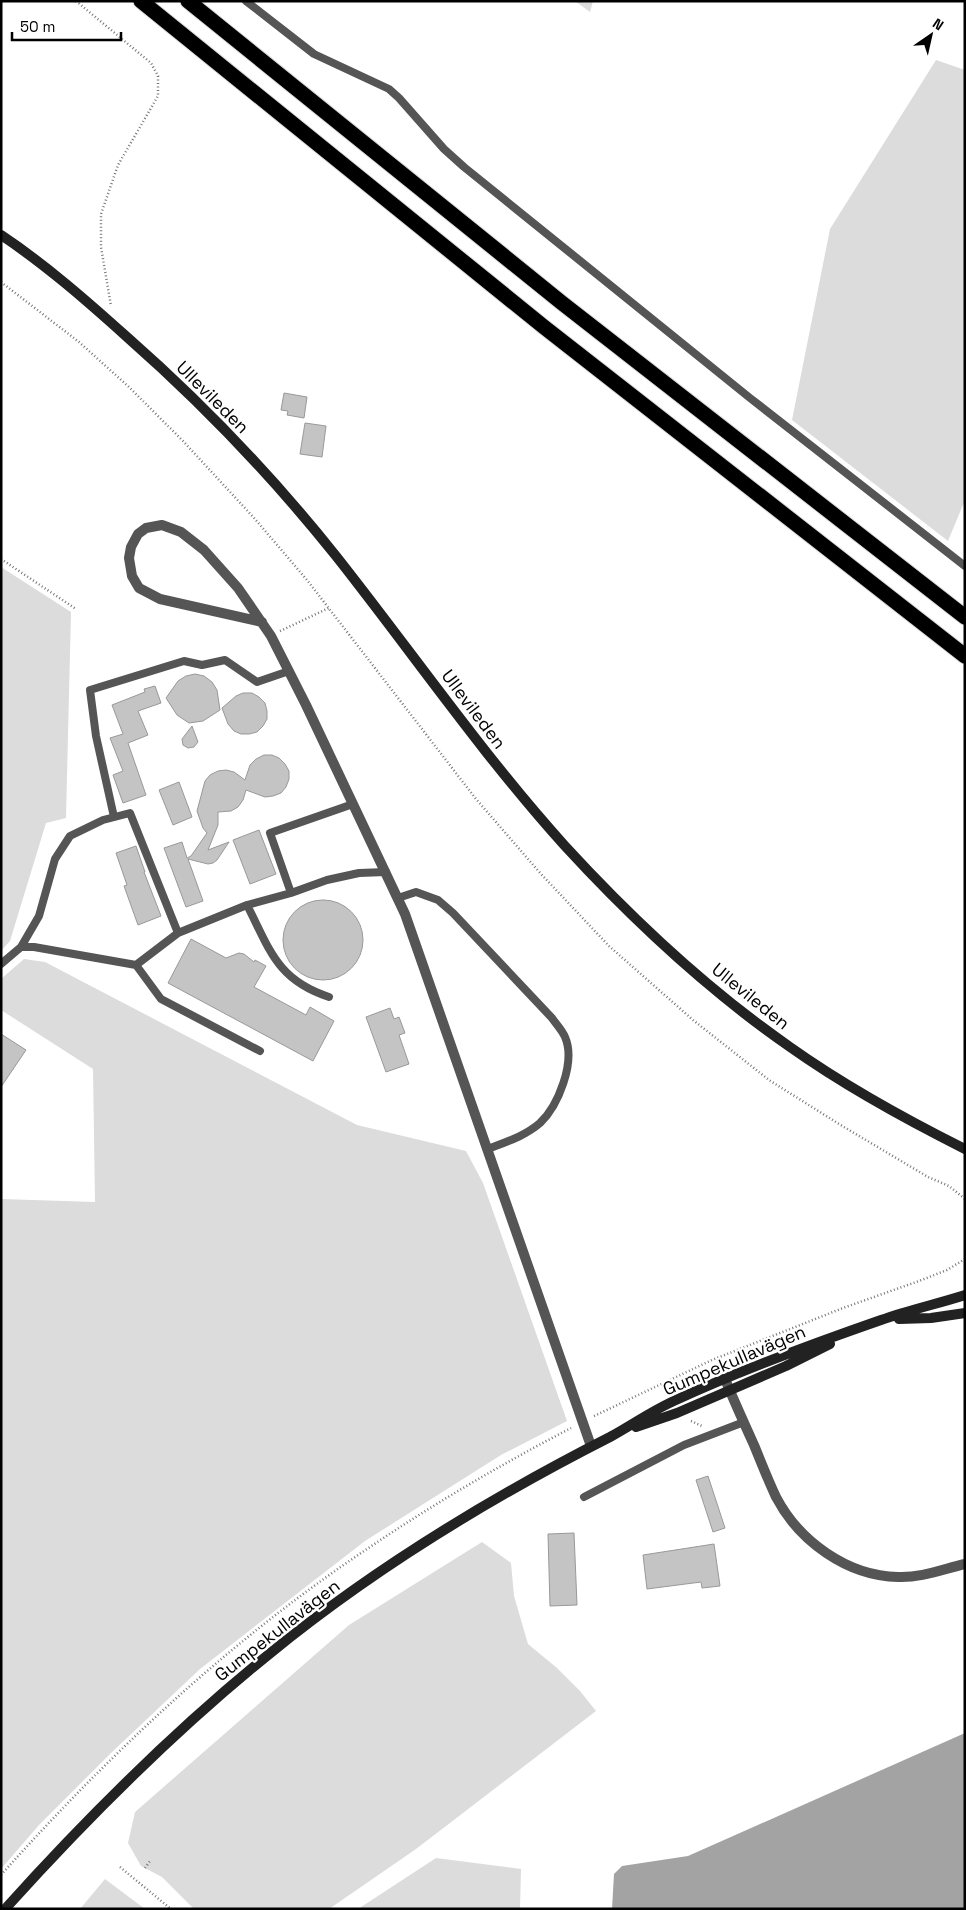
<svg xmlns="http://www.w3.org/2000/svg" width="966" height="1910" viewBox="0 0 966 1910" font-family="'Space Grotesk',sans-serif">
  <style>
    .green { fill: #dcdcdc }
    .water { fill: #a3a3a3 }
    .building { fill: #c4c4c4; stroke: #999 }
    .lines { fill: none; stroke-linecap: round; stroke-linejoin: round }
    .highway-casing { stroke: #dbdbdb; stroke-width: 17 }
    .path { stroke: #777; stroke-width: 2.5; stroke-dasharray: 1 2.5; stroke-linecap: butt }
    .lane { stroke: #555; stroke-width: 8 }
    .street { stroke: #555; stroke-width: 10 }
    .secondary { stroke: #222; stroke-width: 10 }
    .highway { stroke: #000; stroke-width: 15 }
    .labels { text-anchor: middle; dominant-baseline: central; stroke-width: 4.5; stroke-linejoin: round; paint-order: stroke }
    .street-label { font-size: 18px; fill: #000; stroke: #fff }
  </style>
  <rect width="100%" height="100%" fill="#fff"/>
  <path class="green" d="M575 1H593L590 12Z
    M936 60 965 70V500L948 541 792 420 830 229Z
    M1 567 71 612 66 818 46 823 10 941 1 951Z
    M24 959 45 962 357 1125 466 1151 483 1183 567 1421 501 1455 365 1541 200 1669 111 1753 39 1825 1 1869V1199L95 1202 93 1069 1 1010V979Z
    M482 1542 511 1563 514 1596 528 1644 557 1668 580 1691 596 1711 416 1849 329 1909H194L162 1877 141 1866 128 1843 135 1812 349 1625Z
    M436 1858 521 1869 520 1909H358Z
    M105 1879 145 1909H80Z"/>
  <path class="water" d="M965 1733V1909H612L614 1874 622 1866 688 1856Z"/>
  <path class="building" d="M284 393 307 397 304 418 287 415 288 411 281 410Z
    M305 423 326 426 322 457 300 454Z
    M195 674 204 676 212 682 217 690 220 710 203 721 189 723 177 715 166 698 178 681 186 676Z
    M155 686 161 703 138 711 148 735 128 743 146 795 123 803 113 775 123 771 110 738 123 734 112 705 145 692 144 689Z
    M243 693H252L259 697 265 703 267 711V719L263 726 257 732 249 734H241L234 731 228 724 222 708 236 696Z
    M192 726 198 742 194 747 188 748 183 745 182 739Z
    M264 755H272L279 758 285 764 289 771V779L286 787 281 793 273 796 265 797 246 790 243 800 238 807 231 811 218 812V825L208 850 229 842 217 860 213 863 208 864 188 859 203 901 186 907 164 848 182 842 187 858 191 856 207 833 203 828 197 811 205 781 210 775 218 771 226 770 234 772 245 780 250 765 256 759Z
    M179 782 192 817 173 825 159 790Z
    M259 830 276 874 250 884 233 840Z
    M136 846 145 872H144L161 916 138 925 124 886 127 885 116 853Z
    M283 940a40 40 0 1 1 80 0a40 40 0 1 1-80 0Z
    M191 939 226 958 239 953 244 954 254 962 255 960 266 966 254 987 306 1015 310 1007 334 1021 313 1061 168 983Z
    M390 1008 394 1019 399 1017 405 1033 399 1035 409 1064 386 1072 366 1017Z
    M1 1034 26 1050 1 1087Z
    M708 1476 725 1528 713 1532 696 1480Z
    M574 1533 577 1605 550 1606 548 1534Z
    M714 1544 720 1586 702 1588 701 1582 647 1589 643 1555Z"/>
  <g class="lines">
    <defs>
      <path id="highway" d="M141 1 544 327 965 656
        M188 1 562 303 965 617"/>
    </defs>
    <use href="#highway" class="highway-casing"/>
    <path class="path" d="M76 1 151 63 158 76V96L118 165 101 214V247L111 306
      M1 282 79 342 129 387 183 441 255 519 307 580 476 799 541 874 609 946 693 1020 769 1080 839 1124 928 1177 949 1186 965 1199
      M1 559 76 609
      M280 631 329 608
      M664 1382 669 1392
      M594 1416 712 1360 843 1308 919 1281 947 1270 965 1259
      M691 1421 702 1426
      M120 1867 171 1909
      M145 1868 150 1861
      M1 1875C111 1752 233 1638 370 1547 435 1503 502 1464 571 1428"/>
    <path class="lane" d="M246 1 314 54 389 89 399 98 444 149 464 167 750 398 965 566
      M114 817 96 736 90 690 184 661 202 665 225 660 257 682 289 671
      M291 893 270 833 353 804
      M398 898 416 892 438 900 453 913 552 1018C556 1024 562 1030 565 1037 576 1062 558 1106 540 1123 525 1136 506 1142 488 1149
      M247 905 291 893 327 880 359 873 386 872
      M21 947 39 916 55 859 70 836 103 820 130 813 178 933
      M1 964 21 947H34L136 965 178 933 247 905C270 950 277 980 329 997
      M136 965 161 999 260 1051
      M584 1497 684 1445 744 1422"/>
    <path class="street" d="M262 622 160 599 139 588 132 576 129 558 131 547 138 534 146 528 162 525 181 532 204 550 238 588 271 636 306 705 405 914 591 1446
      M725 1379C734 1401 744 1423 754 1445 761 1462 768 1480 776 1497 799 1541 847 1576 898 1577 921 1578 943 1569 965 1564"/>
    <path class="secondary" d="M1 235C46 265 87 301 127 337 202 403 273 477 336 556 412 652 482 754 565 846 633 920 708 990 790 1047 845 1086 905 1119 965 1149
      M899 1319 931 1318 965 1313
      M636 1427 677 1413 786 1366 830 1344
      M5 1909C87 1818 173 1732 268 1655 373 1569 490 1498 610 1437 632 1425 653 1410 676 1400 743 1369 812 1344 881 1320 909 1310 937 1304 965 1295"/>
    <use href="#highway" class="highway"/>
  </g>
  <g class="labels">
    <g class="street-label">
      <text transform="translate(213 397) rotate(45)">Ullevileden</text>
      <text transform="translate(474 709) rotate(53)">Ullevileden</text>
      <text transform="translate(751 996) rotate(39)">Ullevileden</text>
      <text transform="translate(734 1360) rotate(-23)">Gumpekullavägen</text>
      <text transform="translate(277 1630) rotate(-38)">Gumpekullavägen</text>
    </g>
  </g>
  <rect width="966" height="1910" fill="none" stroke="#000000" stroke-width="5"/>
  <g transform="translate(931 35) rotate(34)" stroke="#ffffff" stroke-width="4" paint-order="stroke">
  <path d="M0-4L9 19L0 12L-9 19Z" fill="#000000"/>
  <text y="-8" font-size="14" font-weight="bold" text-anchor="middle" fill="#000000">N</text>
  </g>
  <path d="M12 32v8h109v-8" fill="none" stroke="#000000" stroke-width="2.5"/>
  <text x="20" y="32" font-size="15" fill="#000000" stroke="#ffffff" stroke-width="4" paint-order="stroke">50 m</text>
</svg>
